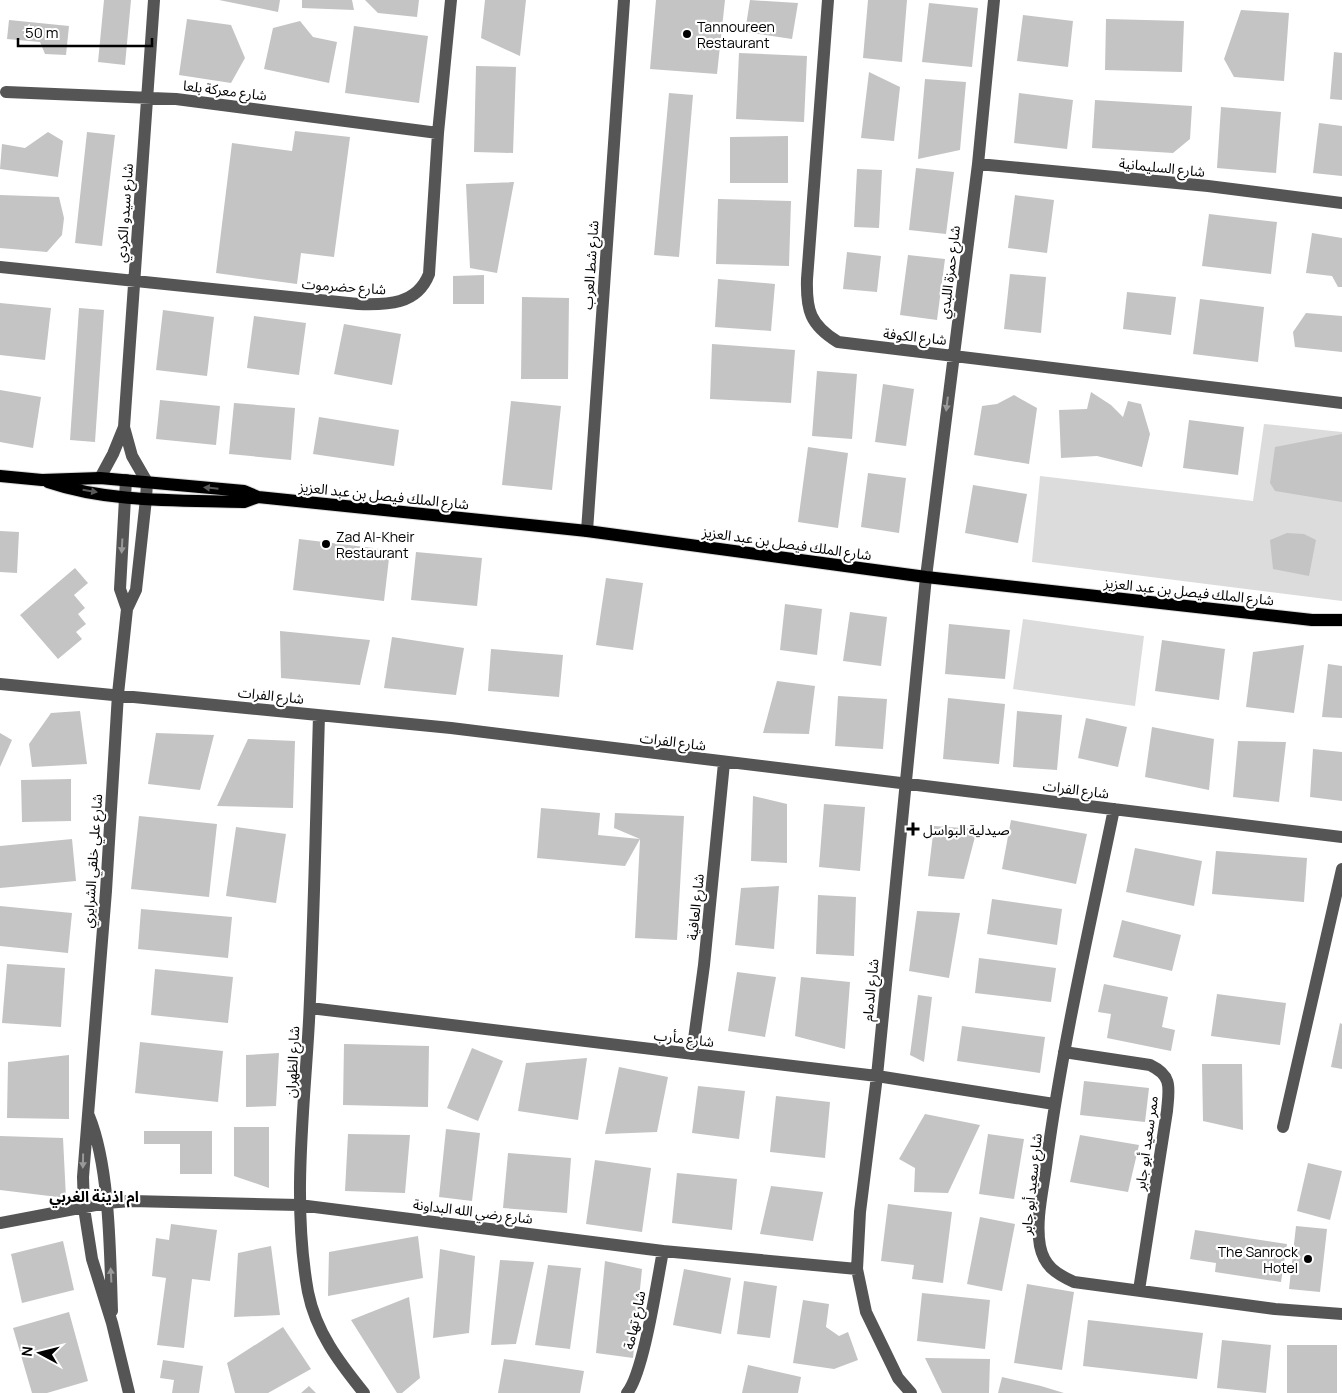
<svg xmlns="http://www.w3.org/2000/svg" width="1342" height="1393" viewBox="0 0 1342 1393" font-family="Manrope,'Noto Sans Arabic',sans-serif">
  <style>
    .green { fill: #dcdcdc }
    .building { fill: #c4c4c4 }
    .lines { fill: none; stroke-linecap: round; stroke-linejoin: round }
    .major-casing { stroke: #dbdbdb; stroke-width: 14 }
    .minor { stroke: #555; stroke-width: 12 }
    .major { stroke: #000; stroke-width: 12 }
    .oneway { fill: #999 }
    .oneway2 { fill: #595959 }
    .poi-dot { fill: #000; stroke: #fff; stroke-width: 2 }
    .labels { text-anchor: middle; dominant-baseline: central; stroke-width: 4.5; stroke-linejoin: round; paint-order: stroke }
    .poi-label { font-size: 14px; fill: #000; stroke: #fff; text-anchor: start }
    .street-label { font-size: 14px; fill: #000; stroke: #fff }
    .neighbourhood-label { font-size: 15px; font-weight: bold; fill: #000; stroke: #fff }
  </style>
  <rect width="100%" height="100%" fill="#fff"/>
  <path class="green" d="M1264 424 1342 432V601L1032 562 1040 476 1253 501Z
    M1023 619 1144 636 1135 706 1013 689Z"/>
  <path class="building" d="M104 0H131L125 65 98 62Z
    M219 0H280L278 12Z
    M302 0H352L354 10 302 8Z
    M365 0H419L417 17 378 13Z
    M485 0H526L520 56 481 38Z
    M656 0H725L717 74 650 69Z
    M750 0 798 3 792 39 745 32Z
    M868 0H907L902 62 863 58Z
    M929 3 978 8 972 67 922 62Z
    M1241 10 1289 13 1284 81 1234 77 1224 59Z
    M1023 15 1073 21 1068 67 1017 61Z
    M187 19 231 25 245 58 231 83 179 75Z
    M1106 19 1184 21 1182 72 1105 70Z
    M9 20 69 26 66 55 45 54 40 42 7 39Z
    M300 21 313 37 337 42 329 83 264 69 273 28Z
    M354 26 428 36 419 103 345 93Z
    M1334 52 1342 53V100L1330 99Z
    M739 53 807 56 804 122 736 119Z
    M476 66 516 67 513 153 474 152Z
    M869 72 900 87 894 141 861 138Z
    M925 79 966 82 960 150 918 159Z
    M669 93 693 95 679 257 654 255Z
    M1019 93 1073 100 1067 149 1014 143Z
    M1095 100 1192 106 1190 139 1173 153 1092 148Z
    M1221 107 1281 112 1276 173 1217 168Z
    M1319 123 1342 126V176L1313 173Z
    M295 131 350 137 334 257 301 253 297 284 216 273 232 143 292 151Z
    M48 132 63 141 58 177 0 169 2 144 25 148Z
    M87 132 115 135 102 246 75 243Z
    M788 136V183H730V137Z
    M916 168 954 172 946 234 909 230Z
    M857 169 882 170 879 228 854 227Z
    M514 182 497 273 470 268 466 184Z
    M0 195 59 197 64 218 62 235 47 252 0 248Z
    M1015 195 1054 200 1047 253 1008 248Z
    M718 199 791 201 789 266 716 264Z
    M1209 214 1277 222 1271 274 1202 266Z
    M1312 233 1342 238V287H1338L1332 276 1306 273Z
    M847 252 881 256 877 292 843 289Z
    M908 255 945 259 937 320 900 315Z
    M1010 274 1046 277 1041 333 1004 329Z
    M484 275V304H453V276Z
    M718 279 775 284 771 331 715 327Z
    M1127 292 1176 297 1171 335 1123 329Z
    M522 297 569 298 568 379H521Z
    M1200 299 1264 307 1258 362 1193 354Z
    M0 303 51 308 45 360 0 355Z
    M79 308 104 310 95 442 70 440Z
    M163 310 214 317 207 376 156 370Z
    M1306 313 1342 316V352L1295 347 1293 332Z
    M254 316 306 323 299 375 247 368Z
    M344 324 401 334 392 385 334 374Z
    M712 344 795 350 791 403 710 399Z
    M817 371 857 374 852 439 812 436Z
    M883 384 914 389 906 446 875 442Z
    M0 390 41 397 33 448 0 442Z
    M1091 392 1111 405 1123 417 1128 401 1141 404 1150 434 1142 467 1097 456 1061 458 1059 410 1087 409Z
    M1014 395 1037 408 1029 464 974 455 982 406 997 404Z
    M160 400 220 406 216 445 156 439Z
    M511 401 561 406 552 490 502 485Z
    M234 403 295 408 291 460 229 454Z
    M319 417 399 430 394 466 313 454Z
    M1189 420 1244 427 1238 475 1183 468Z
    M1342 434V502L1275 491 1270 483 1275 447Z
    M808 447 848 453 838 528 798 522Z
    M868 473 906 478 899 533 861 527Z
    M973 485 1027 494 1018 543 965 533Z
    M0 531 19 532 17 573 0 572Z
    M1287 533 1304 534 1316 540 1309 576 1273 569 1270 540Z
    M299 539 390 550 384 601 293 590Z
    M416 552 482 558 477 606 411 600Z
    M75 568 88 583 74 595 85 608 78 614 86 624 76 632 82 639 58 659 20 615Z
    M606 578 643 583 633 650 596 645Z
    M785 604 822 609 817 655 780 650Z
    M850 612 887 617 881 666 843 661Z
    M949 624 1010 630 1005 679 945 674Z
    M280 631 370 640 360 685 281 678Z
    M392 637 464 648 456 695 384 688Z
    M1162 640 1225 649 1219 700 1155 691Z
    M1304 645 1294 713 1246 707 1253 652Z
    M491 649 563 655 559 697 488 691Z
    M1328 664 1342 666V718L1322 717Z
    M777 681 815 686 809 734 763 733Z
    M838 696 887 699 883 749 835 746Z
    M948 698 1005 704 999 764 943 759Z
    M80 711 87 764 32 767 29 744 51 713Z
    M1017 711 1062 715 1057 770 1013 767Z
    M1086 718 1127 727 1118 767 1078 758Z
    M1152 727 1214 739 1209 790 1145 777Z
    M0 733 12 740 0 767Z
    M156 733 214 735 200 790 148 784Z
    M248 739 295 741 293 808 217 806Z
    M1238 741 1286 742 1279 802 1233 797Z
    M1313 749 1342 752V801L1310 797Z
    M71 779V821L22 822 21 780Z
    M753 796 787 804V863L751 861Z
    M824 804 865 807 860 871 819 867Z
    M541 808 600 813 598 835 640 839 625 866 537 858Z
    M615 813 684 816 677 940 635 938 640 839 614 828Z
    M139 816 217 824 209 897 131 889Z
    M1011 820 1087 834 1076 884 1002 869Z
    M934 826 977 829 964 879 928 876Z
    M236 827 286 834 276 903 226 896Z
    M72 839 76 881 0 888V846Z
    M1135 848 1202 861 1194 906 1126 892Z
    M1216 851 1307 858 1304 902 1212 894Z
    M779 886 774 949 735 945 741 888Z
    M818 895 856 897 854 956 816 954Z
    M992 899 1062 909 1057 945 987 934Z
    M0 906 72 913 68 953 0 946Z
    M141 909 232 917 228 958 138 949Z
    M917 911 960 913 949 978 909 971Z
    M1122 920 1181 935 1172 971 1113 957Z
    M979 958 1056 968 1051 1002 975 993Z
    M7 964 65 968 61 1027 2 1023Z
    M155 969 233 977 228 1023 151 1015Z
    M737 972 776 977 765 1037 728 1031Z
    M801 977 850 982 845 1049 795 1036Z
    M1104 984 1168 997 1162 1027 1175 1030 1171 1051 1107 1038 1111 1014 1098 1012Z
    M1217 994 1286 1003 1280 1045 1211 1036Z
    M918 995 932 997 924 1062 910 1055Z
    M1340 1023 1342 1024V1069L1331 1067Z
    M962 1026 1045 1037 1040 1073 957 1061Z
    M140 1042 223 1051 218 1102 135 1093Z
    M344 1044 429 1046 428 1107 343 1105Z
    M472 1048 503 1061 478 1121 447 1108Z
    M279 1053 276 1106 246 1107V1055Z
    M69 1055V1119L7 1118 8 1062Z
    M587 1058 578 1120 518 1111 526 1063Z
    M1202 1064H1242L1243 1130 1203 1121Z
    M619 1067 668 1077 657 1132 605 1134Z
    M1084 1081 1149 1088 1145 1122 1080 1115Z
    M698 1086 745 1091 739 1139 692 1133Z
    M776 1096 830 1102 825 1158 770 1152Z
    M925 1114 980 1125 948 1193 914 1192 915 1168 899 1159Z
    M234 1127H269V1188L234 1176Z
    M446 1129 480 1133 472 1201 439 1197Z
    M144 1131H212V1174H180V1144H144Z
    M348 1134 410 1135 405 1193 345 1191Z
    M988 1134 1024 1139 1014 1199 979 1194Z
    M1080 1135 1139 1145 1128 1192 1070 1182Z
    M0 1136 63 1138 66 1198 0 1190Z
    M508 1153 571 1158 567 1213 503 1208Z
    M595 1160 651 1168 642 1232 586 1224Z
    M1308 1163 1342 1171 1330 1220 1297 1211Z
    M677 1173 737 1179 732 1230 672 1223Z
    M771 1186 823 1192 813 1241 760 1234Z
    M888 1204 952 1212 943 1283 912 1279 914 1265 881 1261Z
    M980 1217 1015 1224 1002 1291 967 1284Z
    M171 1224 217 1230 210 1281 192 1279 184 1348 157 1345 166 1278 152 1276 156 1238 169 1240Z
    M1296 1226 1327 1229 1320 1292 1289 1289Z
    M1195 1230 1287 1244 1281 1282 1215 1272 1216 1263 1190 1259Z
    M418 1236 423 1278 328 1296 329 1252Z
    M63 1241 74 1290 22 1303 11 1254Z
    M271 1246 280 1315 234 1317 238 1253Z
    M440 1249 475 1256 469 1333 433 1338Z
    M500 1260 534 1262 516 1344 491 1345Z
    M605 1261 642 1269 633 1358 596 1353Z
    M548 1265 581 1268 570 1349 535 1345Z
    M684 1269 731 1278 721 1334 673 1325Z
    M744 1281 777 1286 770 1338 737 1334Z
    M1027 1284 1074 1292 1062 1370 1014 1363Z
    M922 1293 990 1300 985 1349 917 1341Z
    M409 1297 420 1378 402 1393H397L351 1320Z
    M803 1300 829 1304 826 1327 839 1336 848 1332 858 1360 834 1369 793 1363Z
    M69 1312 88 1381 47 1393H32L13 1328Z
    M1088 1320 1203 1333 1197 1379 1083 1366Z
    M283 1327 311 1369 268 1393H235L227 1363Z
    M1222 1340 1271 1345 1266 1393 1217 1388Z
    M1287 1345H1337V1393H1287Z
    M925 1358 990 1359 989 1393H942Z
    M504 1359 584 1371 580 1393H498Z
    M163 1360 203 1366 199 1393H172L174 1380 160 1378Z
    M748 1365 801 1377 798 1393H742Z
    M1002 1377 1041 1386 1064 1393H998Z
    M309 1386 316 1393H301Z"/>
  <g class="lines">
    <defs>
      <path id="major" d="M0 476 42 480 100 478 244 491 258 497 587 531 926 577 1312 620H1342
        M48 482C110 503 179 500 244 502L258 497"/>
    </defs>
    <use href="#major" class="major-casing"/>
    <path class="minor" d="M828 0 807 279C806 310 810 325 838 342L1342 403
      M6 92 176 99 438 133
      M978 164 1208 186 1342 203
      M0 267 358 304C387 305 417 305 429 274L438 133 451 0
      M124 427 132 456 147 482 146 499 136 590 127 609 118 694 106 891 83 1177 84 1208 92 1259 112 1323 129 1393
      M100 478 113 454 124 427 154 0
      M126 480 120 589 127 609
      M587 531 624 0
      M0 684 451 728 1342 837
      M319 716C316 817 314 919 309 1021 304 1111 292 1203 308 1292 316 1332 339 1362 364 1393
      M1114 809C1090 925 1063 1041 1047 1159 1044 1186 1035 1219 1040 1246 1044 1266 1056 1274 1074 1282L1275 1309 1342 1314
      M310 1008 877 1076 1054 1104
      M1064 1052 1150 1065C1173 1076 1169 1088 1167 1111L1139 1290
      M692 1054 704 965 724 763
      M89 1116C110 1167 110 1254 112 1311
      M1283 1127 1342 869
      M0 1223 106 1203 131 1201 299 1205 663 1251 857 1269
      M627 1393C644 1372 657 1281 663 1251
      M911 1393 898 1378 866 1312 857 1269 860 1212 877 1076 926 577 978 164 994 0"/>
    <use href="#major" class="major"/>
  </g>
  <defs><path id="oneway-solid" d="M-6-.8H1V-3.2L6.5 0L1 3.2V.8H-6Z" transform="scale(1.25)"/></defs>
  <g class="oneway">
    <use href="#oneway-solid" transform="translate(947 404) rotate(97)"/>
    <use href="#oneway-solid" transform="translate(122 546) rotate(93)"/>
    <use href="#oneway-solid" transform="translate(83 1161) rotate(91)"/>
    <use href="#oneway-solid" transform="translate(111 1275) rotate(-93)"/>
  </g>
  <g class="oneway2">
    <use href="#oneway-solid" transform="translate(211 488) rotate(-174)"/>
    <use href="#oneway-solid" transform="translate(90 491) rotate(9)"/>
  </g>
  <g class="poi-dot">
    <circle cx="687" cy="34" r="5"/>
    <circle cx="326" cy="544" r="5"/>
    <path d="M910.5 821.5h5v5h5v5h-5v5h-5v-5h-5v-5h5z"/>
    <circle cx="1308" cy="1259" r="5"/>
  </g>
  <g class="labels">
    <g class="poi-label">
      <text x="697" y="26">Tannoureen<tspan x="697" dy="16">Restaurant</tspan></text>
      <text x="336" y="536">Zad Al-Kheir<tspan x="336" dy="16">Restaurant</tspan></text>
      <text x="923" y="829">صيدلية البواسل</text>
      <text x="1298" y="1251" text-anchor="end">The Sanrock<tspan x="1298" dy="16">Hotel</tspan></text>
    </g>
    <g class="street-label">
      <text transform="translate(225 90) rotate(7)">شارع معركة بلعا</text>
      <text transform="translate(1162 167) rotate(6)">شارع السليمانية</text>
      <text transform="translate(124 213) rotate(-86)">شارع سيدو الكردي</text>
      <text transform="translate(590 265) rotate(-86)">شارع شط العرب</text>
      <text transform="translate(949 272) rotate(-83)">شارع حمزة اللبدي</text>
      <text transform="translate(344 286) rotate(4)">شارع حضرموت</text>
      <text transform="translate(915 336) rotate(6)">شارع الكوفة</text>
      <text transform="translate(384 495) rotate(6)">شارع الملك فيصل بن عبد العزيز</text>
      <text transform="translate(787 543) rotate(8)">شارع الملك فيصل بن عبد العزيز</text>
      <text transform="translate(1189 591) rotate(6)">شارع الملك فيصل بن عبد العزيز</text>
      <text transform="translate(271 695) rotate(6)">شارع الفرات</text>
      <text transform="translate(673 741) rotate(7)">شارع الفرات</text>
      <text transform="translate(1076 789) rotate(7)">شارع الفرات</text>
      <text transform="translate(92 861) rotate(-86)">شارع علي خلقي الشرايري</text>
      <text transform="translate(695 907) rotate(-84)">شارع العافية</text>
      <text transform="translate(870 990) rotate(-84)">شارع الدمام</text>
      <text transform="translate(684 1038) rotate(7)">شارع مأرب</text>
      <text transform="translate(292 1062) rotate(-87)">شارع الظهران</text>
      <text transform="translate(1146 1143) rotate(-82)">ممر سعيد أبو جابر</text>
      <text transform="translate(1031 1184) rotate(-84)">شارع سعيد أبو جابر</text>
      <text transform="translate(473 1211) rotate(7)">شارع رضي الله البداونة</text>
      <text transform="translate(634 1320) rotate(-78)">شارع تهامة</text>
    </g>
    <g class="neighbourhood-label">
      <text x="94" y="1196">ام اذينة الغربي</text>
    </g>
  </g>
  <g transform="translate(40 1353) rotate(277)" stroke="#ffffff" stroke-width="4" paint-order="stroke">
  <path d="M0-4L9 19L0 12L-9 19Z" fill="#000000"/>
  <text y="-8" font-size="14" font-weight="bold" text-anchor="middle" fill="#000000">N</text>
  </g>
  <path d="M18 38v8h134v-8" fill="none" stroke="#000000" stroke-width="2.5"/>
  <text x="25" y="38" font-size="15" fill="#000000" stroke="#ffffff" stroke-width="4" paint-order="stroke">50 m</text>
</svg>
